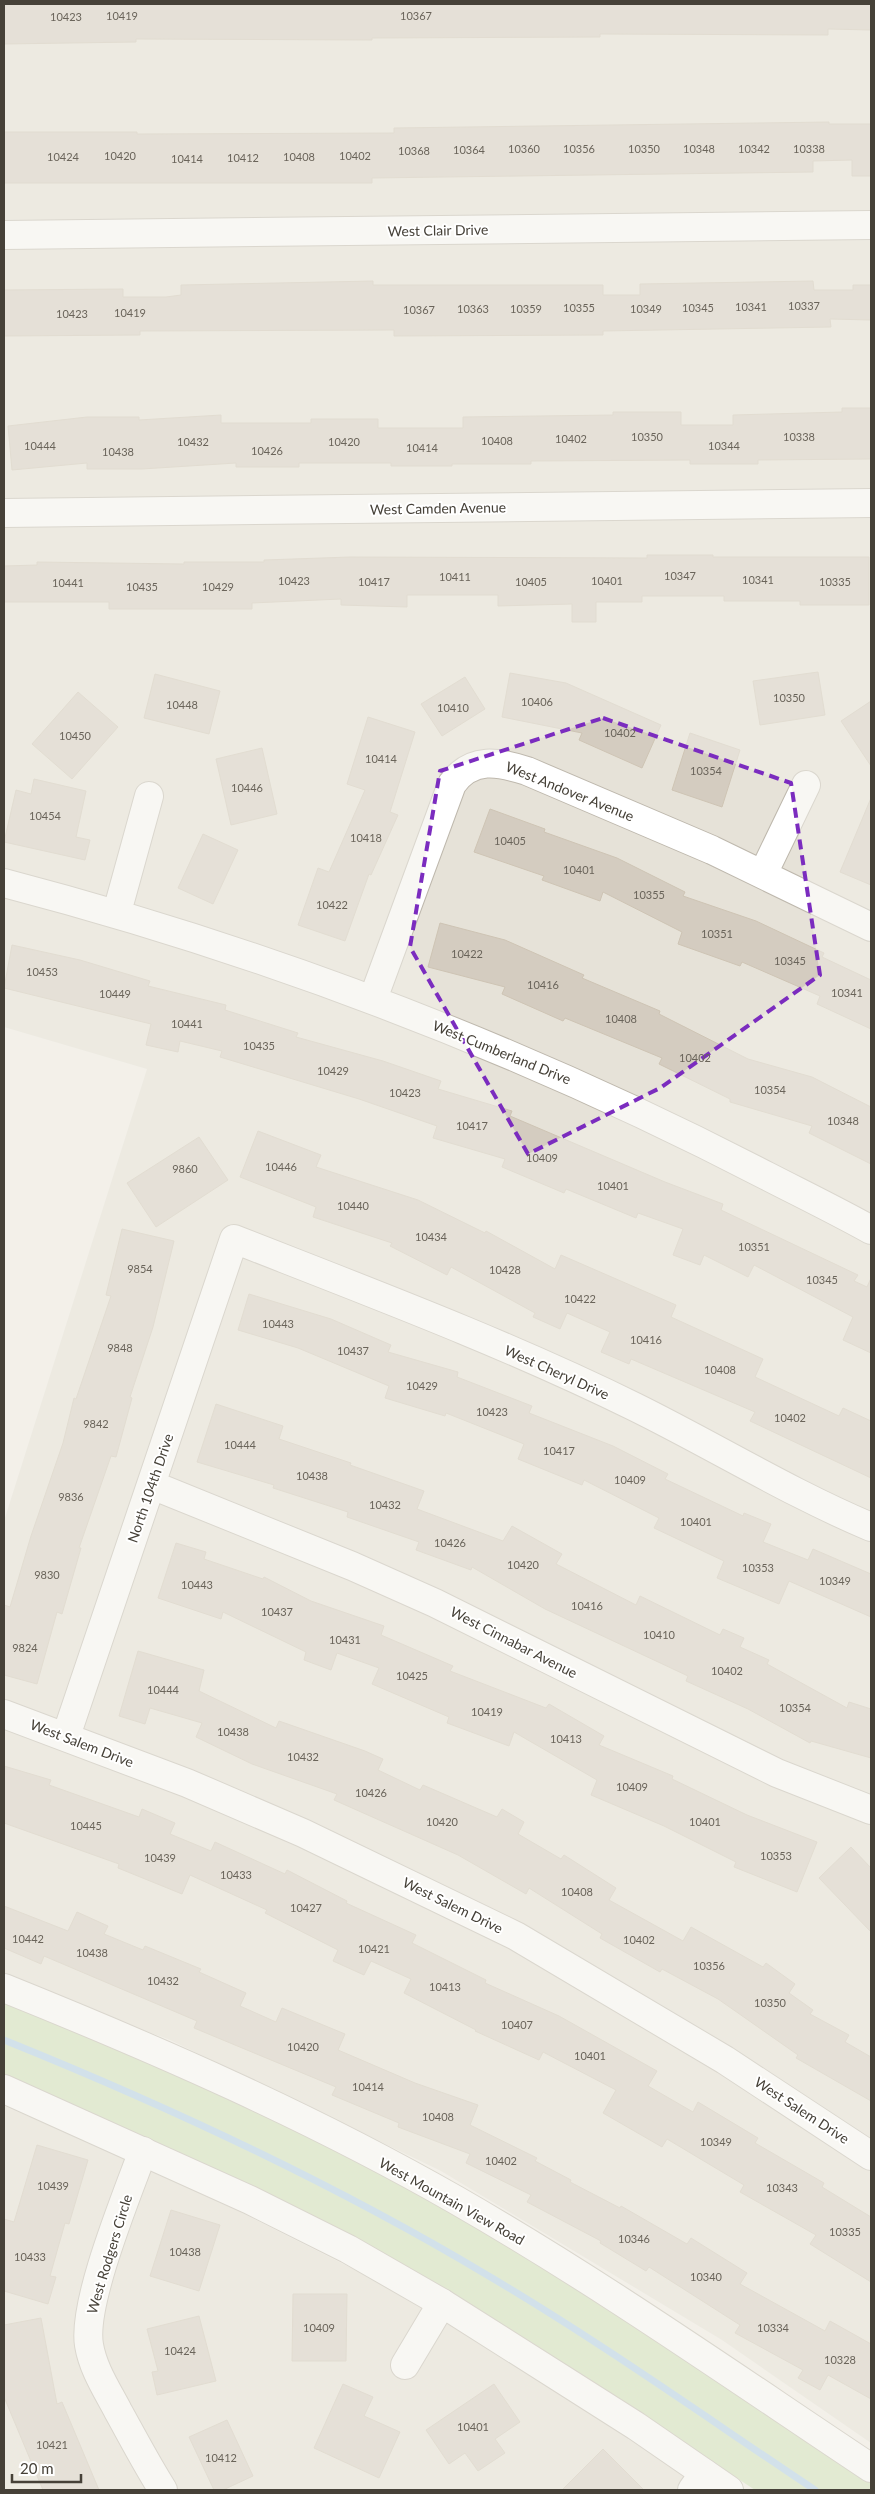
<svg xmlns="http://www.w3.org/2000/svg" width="875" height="2494" viewBox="0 0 875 2494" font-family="Lato,sans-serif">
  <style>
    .residential { fill: #e6e2d8 }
    .green { fill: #cee3b6 }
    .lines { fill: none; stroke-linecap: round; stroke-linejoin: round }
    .stream { stroke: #accfea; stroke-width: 7 }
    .building { fill: #d4ccc0; stroke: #cec4b4 }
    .minor-casing { stroke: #beb8ad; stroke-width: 30 }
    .tertiary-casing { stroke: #beb8ad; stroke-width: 30 }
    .minor { stroke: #fff; stroke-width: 28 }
    .tertiary { stroke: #fff; stroke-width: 28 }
    .marked { fill: none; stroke: #7b2cbf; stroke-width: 4; stroke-dasharray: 10 6; stroke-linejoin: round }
    .labels { text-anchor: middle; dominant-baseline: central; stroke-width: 4; stroke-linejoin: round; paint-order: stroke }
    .number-label { font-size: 11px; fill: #6a645a }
    .street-label { font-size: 14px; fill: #464138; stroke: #fff }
  </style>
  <rect width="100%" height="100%" fill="#f3f0e9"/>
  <path class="residential" d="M4 4H871V2443L722 2340 441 2171 168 2039 4 1981V1521L147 1069 4 1027Z
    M4 2106 173 2178 367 2276 563 2393 710 2490H4Z"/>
  <path class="green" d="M4 2000 157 2061 444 2203 871 2479V2490H755L531 2342 446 2290 322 2222 86 2111 4 2078Z"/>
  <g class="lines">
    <path class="stream" d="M4 2040C170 2107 333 2183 487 2275 599 2341 707 2418 815 2490"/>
  </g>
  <path class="building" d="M4 4H871V30L828 29V35L600 34V37L372 38V40L136 39V42L4 44Z
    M829 122V124H871V176H852V160L813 161V172L372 178V183H4V132H137V134L394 133V128Z
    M373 281V285H603V295H640V284L813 281 814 290H853V285H871V320L830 319 831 327 603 331V335L394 336V330L140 331V335L4 336V290L123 289V297H166L181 295V285Z
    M842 408H871V459L758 460V464H690V460L531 461V464H452V466H391V463H299V467H236V463L142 469H87V463L12 470 8 426 87 417H139V420L221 415V423H311V419H378V428H463V417L613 415V412H681V425H733V415L842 412Z
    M647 555H713V557H869V605H800V601H724V596H642V602H596V622H572V604L498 606V595H407V607L341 605V599L252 603V609H109V602H4V566L37 565V562L184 564V562H264V560L350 557 647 558Z
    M818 672 825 715 760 725 753 681Z
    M510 673 566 683 661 725 642 768 579 740 582 733 502 717Z
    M155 674 220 691 209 734 144 718Z
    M465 677 485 709 442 736 421 704Z
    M78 692 118 727 72 779 32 744Z
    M871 701V766L841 721Z
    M368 717 415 732 390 812 398 815 371 875 369 874 345 941 298 925 318 868 329 872 365 790 347 784Z
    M690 733 740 750 722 807 672 790Z
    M262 748 277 814 231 825 216 759Z
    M34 779 86 791 76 837 90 840 85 860 4 842 16 790 31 794Z
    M871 798V885L840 872Z
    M490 809 545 829 544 832 617 858 685 892 683 896 756 921 824 953 822 957 871 980V1029L817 1004 820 996 742 962 740 966 678 944 682 932 603 892 600 901 542 880 544 876 474 852Z
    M203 834 238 850 213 904 178 888Z
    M440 923 505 940 584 975 582 978 660 1011 659 1014 748 1059 812 1077 871 1107V1164L809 1133 812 1126 730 1102V1099L659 1064 662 1058 565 1018 563 1021 502 994 505 987 428 967Z
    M12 945 80 960 150 981 148 986 226 1005 225 1010 298 1033 296 1037 383 1061 441 1081 438 1089 512 1111 510 1116 665 1182 723 1204 721 1210 858 1275 854 1281 867 1287 871 1278V1353L843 1340 853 1317 754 1265 748 1277 704 1255 700 1265 673 1255 683 1229 638 1213 636 1218 566 1189 564 1193 502 1167 505 1159 433 1138 437 1126 359 1099 220 1057 222 1051 180 1041 178 1052 146 1045 151 1024 4 988Z
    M258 1131 321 1155 316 1167 418 1200 485 1233 486 1231 555 1269 561 1255 676 1305 671 1317 763 1359 755 1377 839 1416 843 1408 871 1421V1478L750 1421 755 1412 631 1359 629 1364 601 1352 610 1332 567 1313 560 1329 533 1317 535 1313 451 1267 447 1275 390 1246 392 1243 313 1217 316 1207 240 1177Z
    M199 1137 228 1180 156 1227 127 1183Z
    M122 1229 174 1241 153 1327 130 1397 132 1398 116 1457 111 1456 79 1548H81L62 1614 57 1612 37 1684 4 1675V1605L10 1607 31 1536 63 1443 74 1398 76 1399 111 1296 106 1295Z
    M249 1294 331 1319 391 1345 388 1352 458 1372 457 1377 532 1406 529 1413 613 1446 668 1474 665 1479 743 1516 744 1513 771 1524 763 1542 808 1560 813 1549 871 1574V1617L789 1581 779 1604 717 1578 724 1561 654 1528 659 1518 584 1480 582 1485 518 1459 524 1444 446 1413 445 1416 385 1398 389 1386 298 1348 238 1330Z
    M216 1404 283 1426 279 1439 351 1463 350 1465 424 1491 417 1509 503 1541 512 1526 562 1554 556 1564 636 1605 640 1596 720 1635 723 1629 744 1638 740 1647 769 1660 767 1664 847 1708 849 1702 871 1709V1758L811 1741 810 1743 748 1709 686 1681 688 1676 545 1609 472 1567 471 1570 416 1550 419 1542 347 1517 348 1512 273 1488 274 1485 197 1462Z
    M176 1543 206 1552 204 1559 263 1579 264 1577 311 1601 384 1626 381 1635 453 1666 450 1671 546 1708 549 1704 604 1736 599 1745 673 1776 672 1779 747 1815 817 1842 797 1892 734 1867 736 1862 664 1826 591 1795 597 1780 514 1732 509 1746 447 1723 449 1717 372 1684 379 1668 337 1653 331 1670 304 1660 306 1652 223 1612 221 1619 158 1598Z
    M138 1651 204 1670 199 1691 276 1728 279 1721 365 1751 383 1759 378 1770 420 1790 423 1785 497 1817 502 1809 524 1822 518 1834 561 1859 564 1855 616 1888 609 1900 683 1941 691 1927 763 1967 766 1963 795 1984 789 1993 813 2010 810 2014 849 2035 845 2042 871 2057V2101L796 2058 798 2055 718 1999 662 1969 660 1972 600 1938 602 1934 529 1888 526 1894 458 1855 334 1800 337 1794 252 1764 196 1737 202 1723 150 1708 145 1724 119 1716Z
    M4 1766 51 1780 49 1785 139 1817 142 1809 175 1823 170 1834 211 1851 215 1842 285 1874 287 1870 347 1901 346 1903 416 1935 412 1943 486 1980 485 1983 559 2016 657 2071 648 2086 693 2112 698 2102 758 2138 755 2143 824 2183 822 2187 871 2217V2282L810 2244 816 2235 740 2192 744 2185 667 2139 662 2147 603 2113 616 2090 543 2052 539 2060 475 2031 476 2030 404 1993 411 1979 371 1961 364 1975 333 1961 338 1950 265 1913 267 1910 190 1875 182 1894 118 1868 119 1864 4 1823Z
    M851 1847 871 1868V1932L819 1878Z
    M4 1906 68 1931 77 1912 108 1926 104 1934 143 1950 145 1946 201 1969 199 1972 246 1993 240 2006 276 2022 282 2008 345 2034 338 2050 415 2083 478 2105 470 2125 537 2158 535 2161 571 2180 570 2182 620 2208 621 2206 687 2244 691 2238 747 2273 740 2284 825 2331 830 2321 871 2344V2399L828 2375 820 2390 798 2378 803 2370 735 2333 740 2325 649 2267 646 2271 600 2243 601 2241 527 2202 531 2195 466 2163 470 2154 398 2127 399 2123 332 2095 336 2087 194 2028 197 2021 44 1956 41 1964 4 1948Z
    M37 2145 88 2160 69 2224 65 2223 50 2276 56 2277 48 2304 4 2291V2219L14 2222Z
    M171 2210 220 2225 199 2291 150 2276Z
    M293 2294H347L346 2361H292Z
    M199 2316 216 2381 157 2395 152 2372 158 2371 147 2329Z
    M41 2318 57 2404 62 2402 99 2490H43L4 2397V2325Z
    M343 2384 373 2397 364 2416 400 2432 379 2478 314 2448Z
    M494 2384 520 2422 495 2439 505 2453 478 2471 465 2453 449 2464 426 2430Z
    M227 2420 253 2476 223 2490H214L189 2437Z
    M603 2449 644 2490H562Z"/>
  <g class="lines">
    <defs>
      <path id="minor" d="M4 235 871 225
        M4 513 871 503
        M763 874 806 785
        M4 883C268 952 524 1050 767 1176 802 1194 837 1211 871 1230
        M117 912 149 796
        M373 999 452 784C472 756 499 762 527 771L712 850 871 927
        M152 1485 352 1566 435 1603 777 1773 871 1810
        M4 1714 187 1783 303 1833 516 1936 725 2060 871 2156
        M66 1736 234 1239C369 1292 505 1343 635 1407 714 1446 790 1493 871 1527
        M143 2151C127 2195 82 2303 89 2345 93 2369 107 2390 118 2411 133 2438 147 2465 163 2490
        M405 2365 442 2303
        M692 2490 704 2473"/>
      <path id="tertiary" d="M4 1988C158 2050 311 2117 456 2200 599 2282 734 2377 871 2468
        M4 2089 250 2200 348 2249 442 2303 562 2379 636 2426 729 2490"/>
    </defs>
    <use href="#minor" class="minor-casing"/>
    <use href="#tertiary" class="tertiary-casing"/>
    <use href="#minor" class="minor"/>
    <use href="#tertiary" class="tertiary"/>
  </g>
  <path d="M0 0H875V2494H0ZM603 718 791 783 820 975 660 1088 528 1154 410 947 440 771Z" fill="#f3f0e9" fill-opacity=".55" fill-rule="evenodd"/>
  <path class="marked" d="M603 718 791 783 820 975 660 1088 528 1154 410 947 440 771Z"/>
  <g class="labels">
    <g class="number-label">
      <text x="122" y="15">10419</text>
      <text x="416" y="15">10367</text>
      <text x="66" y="16">10423</text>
      <text x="524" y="148">10360</text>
      <text x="579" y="148">10356</text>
      <text x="644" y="148">10350</text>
      <text x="699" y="148">10348</text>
      <text x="754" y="148">10342</text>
      <text x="809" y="148">10338</text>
      <text x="469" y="149">10364</text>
      <text x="414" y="150">10368</text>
      <text x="120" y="155">10420</text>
      <text x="355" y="155">10402</text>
      <text x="63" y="156">10424</text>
      <text x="299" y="156">10408</text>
      <text x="243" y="157">10412</text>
      <text x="187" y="158">10414</text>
      <text x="804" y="305">10337</text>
      <text x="751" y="306">10341</text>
      <text x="579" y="307">10355</text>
      <text x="698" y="307">10345</text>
      <text x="473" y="308">10363</text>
      <text x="526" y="308">10359</text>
      <text x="646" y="308">10349</text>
      <text x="419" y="309">10367</text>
      <text x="130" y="312">10419</text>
      <text x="72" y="313">10423</text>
      <text x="647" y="436">10350</text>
      <text x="799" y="436">10338</text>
      <text x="571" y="438">10402</text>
      <text x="497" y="440">10408</text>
      <text x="193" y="441">10432</text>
      <text x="344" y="441">10420</text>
      <text x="40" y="445">10444</text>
      <text x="724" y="445">10344</text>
      <text x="422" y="447">10414</text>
      <text x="267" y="450">10426</text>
      <text x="118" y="451">10438</text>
      <text x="680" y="575">10347</text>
      <text x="455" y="576">10411</text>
      <text x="758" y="579">10341</text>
      <text x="294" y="580">10423</text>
      <text x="607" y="580">10401</text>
      <text x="374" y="581">10417</text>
      <text x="531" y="581">10405</text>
      <text x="835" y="581">10335</text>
      <text x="68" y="582">10441</text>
      <text x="142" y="586">10435</text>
      <text x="218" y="586">10429</text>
      <text x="789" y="697">10350</text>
      <text x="537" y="701">10406</text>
      <text x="182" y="704">10448</text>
      <text x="453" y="707">10410</text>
      <text x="620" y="732">10402</text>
      <text x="75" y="735">10450</text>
      <text x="381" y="758">10414</text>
      <text x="706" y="770">10354</text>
      <text x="247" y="787">10446</text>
      <text x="45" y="815">10454</text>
      <text x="366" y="837">10418</text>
      <text x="510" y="840">10405</text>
      <text x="579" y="869">10401</text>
      <text x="649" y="894">10355</text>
      <text x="332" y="904">10422</text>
      <text x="717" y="933">10351</text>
      <text x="467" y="953">10422</text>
      <text x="790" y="960">10345</text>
      <text x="42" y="971">10453</text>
      <text x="543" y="984">10416</text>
      <text x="847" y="992">10341</text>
      <text x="115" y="993">10449</text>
      <text x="621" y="1018">10408</text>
      <text x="187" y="1023">10441</text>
      <text x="259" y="1045">10435</text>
      <text x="695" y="1057">10402</text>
      <text x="333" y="1070">10429</text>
      <text x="770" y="1089">10354</text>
      <text x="405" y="1092">10423</text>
      <text x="843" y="1120">10348</text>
      <text x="472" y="1125">10417</text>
      <text x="542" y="1157">10409</text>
      <text x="281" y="1166">10446</text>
      <text x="185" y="1168">9860</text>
      <text x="613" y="1185">10401</text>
      <text x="353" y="1205">10440</text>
      <text x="431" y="1236">10434</text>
      <text x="754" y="1246">10351</text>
      <text x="140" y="1268">9854</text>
      <text x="505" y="1269">10428</text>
      <text x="822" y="1279">10345</text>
      <text x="580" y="1298">10422</text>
      <text x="278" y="1323">10443</text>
      <text x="646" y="1339">10416</text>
      <text x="120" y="1347">9848</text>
      <text x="353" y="1350">10437</text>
      <text x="720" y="1369">10408</text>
      <text x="422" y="1385">10429</text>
      <text x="492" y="1411">10423</text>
      <text x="790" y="1417">10402</text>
      <text x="96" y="1423">9842</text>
      <text x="240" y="1444">10444</text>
      <text x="559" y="1450">10417</text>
      <text x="312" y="1475">10438</text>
      <text x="630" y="1479">10409</text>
      <text x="71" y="1496">9836</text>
      <text x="385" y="1504">10432</text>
      <text x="696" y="1521">10401</text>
      <text x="450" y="1542">10426</text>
      <text x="523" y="1564">10420</text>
      <text x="758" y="1567">10353</text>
      <text x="47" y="1574">9830</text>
      <text x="835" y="1580">10349</text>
      <text x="197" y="1584">10443</text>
      <text x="587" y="1605">10416</text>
      <text x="277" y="1611">10437</text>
      <text x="659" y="1634">10410</text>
      <text x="345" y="1639">10431</text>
      <text x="25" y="1647">9824</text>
      <text x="727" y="1670">10402</text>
      <text x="412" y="1675">10425</text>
      <text x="163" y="1689">10444</text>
      <text x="795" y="1707">10354</text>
      <text x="487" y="1711">10419</text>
      <text x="233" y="1731">10438</text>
      <text x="566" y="1738">10413</text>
      <text x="303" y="1756">10432</text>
      <text x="632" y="1786">10409</text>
      <text x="371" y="1792">10426</text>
      <text x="442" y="1821">10420</text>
      <text x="705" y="1821">10401</text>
      <text x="86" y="1825">10445</text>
      <text x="776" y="1855">10353</text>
      <text x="160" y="1857">10439</text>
      <text x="236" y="1874">10433</text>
      <text x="577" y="1891">10408</text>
      <text x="306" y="1907">10427</text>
      <text x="28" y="1938">10442</text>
      <text x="639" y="1939">10402</text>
      <text x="374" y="1948">10421</text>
      <text x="92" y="1952">10438</text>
      <text x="709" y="1965">10356</text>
      <text x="163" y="1980">10432</text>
      <text x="445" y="1986">10413</text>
      <text x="770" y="2002">10350</text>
      <text x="517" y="2024">10407</text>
      <text x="303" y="2046">10420</text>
      <text x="590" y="2055">10401</text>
      <text x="368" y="2086">10414</text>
      <text x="438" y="2116">10408</text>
      <text x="716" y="2141">10349</text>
      <text x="501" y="2160">10402</text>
      <text x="53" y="2185">10439</text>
      <text x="782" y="2187">10343</text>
      <text x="845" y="2231">10335</text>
      <text x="634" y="2238">10346</text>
      <text x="185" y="2251">10438</text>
      <text x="30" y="2256">10433</text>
      <text x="706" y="2276">10340</text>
      <text x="319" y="2327">10409</text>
      <text x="773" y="2327">10334</text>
      <text x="180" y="2350">10424</text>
      <text x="840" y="2359">10328</text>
      <text x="473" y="2426">10401</text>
      <text x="52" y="2444">10421</text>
      <text x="221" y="2457">10412</text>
    </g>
    <g class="street-label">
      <text transform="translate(438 230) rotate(-1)">West Clair Drive</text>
      <text transform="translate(438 508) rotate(-1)">West Camden Avenue</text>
      <text transform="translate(570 791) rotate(22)">West Andover Avenue</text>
      <text transform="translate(502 1052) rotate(22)">West Cumberland Drive</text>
      <text transform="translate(557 1372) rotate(24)">West Cheryl Drive</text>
      <text transform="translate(150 1488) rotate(-71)">North 104th Drive</text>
      <text transform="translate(514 1642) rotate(27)">West Cinnabar Avenue</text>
      <text transform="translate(82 1743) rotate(21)">West Salem Drive</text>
      <text transform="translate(453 1905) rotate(26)">West Salem Drive</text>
      <text transform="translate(802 2110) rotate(33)">West Salem Drive</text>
      <text transform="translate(452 2201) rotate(29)">West Mountain View Road</text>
      <text transform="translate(109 2254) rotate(-73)">West Rodgers Circle</text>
    </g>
  </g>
  <rect width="875" height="2494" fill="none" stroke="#464138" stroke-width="10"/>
  <path d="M12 2474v8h69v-8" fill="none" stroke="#464138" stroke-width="2.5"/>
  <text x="20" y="2474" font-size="15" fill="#464138" stroke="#ffffff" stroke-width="4" paint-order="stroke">20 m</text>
</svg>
